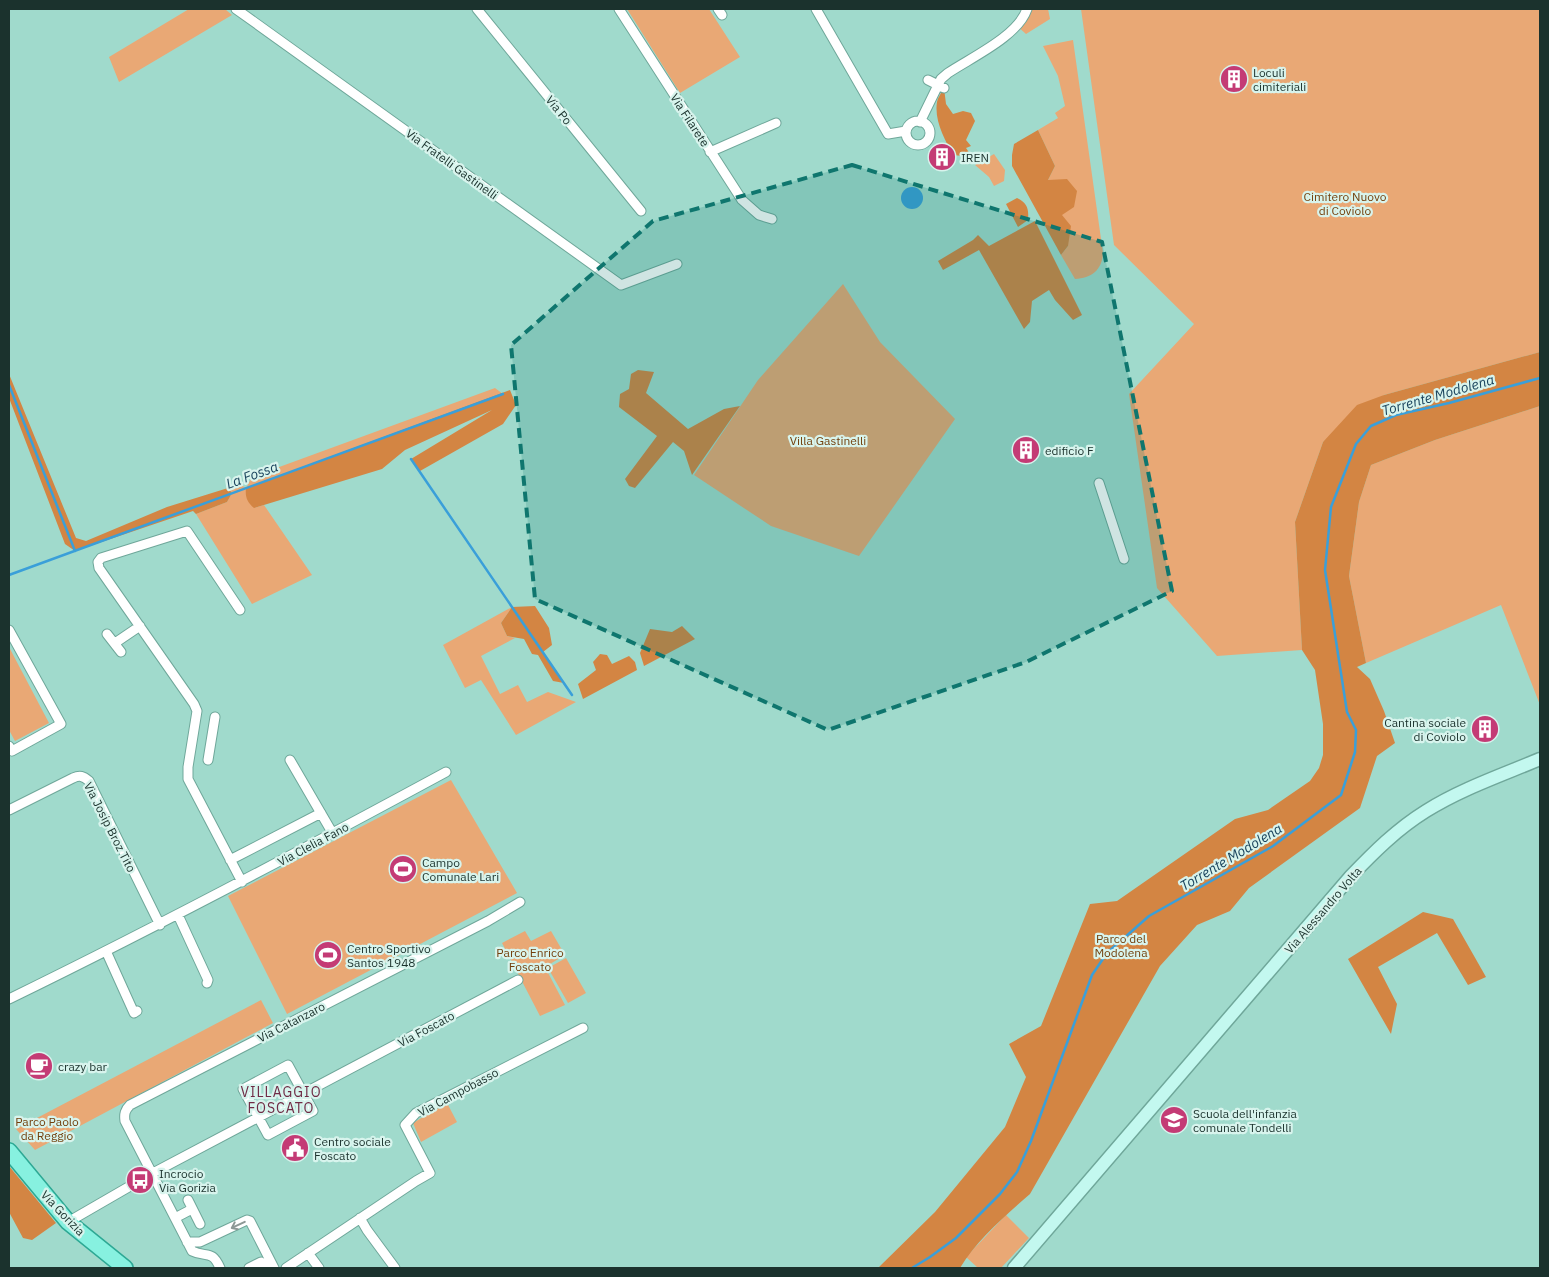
<svg xmlns="http://www.w3.org/2000/svg" width="1549" height="1277" viewBox="0 0 1549 1277" font-family="'IBM Plex Sans',sans-serif">
  <style>
    .green { fill: #e9a875 }
    .forest { fill: #d38543 }
    .water { fill: #3a9fd9 }
    .lines { fill: none; stroke-linecap: round; stroke-linejoin: round }
    .stream { stroke: #3a9fd9; stroke-width: 2.5 }
    .street-casing { stroke: #6fa79a; stroke-width: 11 }
    .secondary-casing { stroke: #6fa79a; stroke-width: 15 }
    .primary-casing { stroke: #2da894; stroke-width: 18 }
    .street { stroke: #fff; stroke-width: 9 }
    .secondary { stroke: #c3f8ef; stroke-width: 12 }
    .primary { stroke: #87f1e0; stroke-width: 15 }
    .oneway { stroke: #8d9896 }
    .marked { fill: #0f766e; fill-opacity: 0.2; stroke: #0f766e; stroke-width: 4; stroke-dasharray: 10 6; stroke-linejoin: round }
    .labels { text-anchor: middle; dominant-baseline: central; stroke-width: 4.5; stroke-linejoin: round; paint-order: stroke }
    .poi-label { font-size: 12px; fill: #1b322d; stroke: #d8f4ed; text-anchor: start }
    .street-label { font-size: 12px; fill: #1b322d; stroke: #d8f4ed }
    .park-label { font-size: 12px; fill: #723f0c; stroke: #d8f4ed }
    .water-label { font-size: 14px; font-style: italic; fill: #1a435c; stroke: #d8f4ed }
    .neighbourhood-label { font-size: 14px; letter-spacing: 1px; fill: #6f2b45; stroke: #d8f4ed }
  </style>
  <rect width="100%" height="100%" fill="#a0dacc"/>
  <path class="green" d="M189 9H225L232 15 119 82 109 57Z
    M627 9H709L740 57 680 93Z
    M1027 9H1048L1050 19 1026 34 1017 26Z
    M1081 9H1540V352L1384 395 1323 442 1295 522 1302 650 1217 656 1157 588 1129 394 1194 324 1114 245Z
    M1073 40 1103 253C1102 270 1092 278 1075 279L1061 255 1068 246 1061 215 1048 180 1055 166 1038 130 1058 118 1055 113 1065 106 1058 76 1043 46Z
    M994 154 1005 170 1004 181 994 186 989 177 975 165Z
    M843 284 880 342 955 419 859 556 771 526 694 475 758 380Z
    M495 388 503 394 254 508 264 505 312 575 252 604 196 514 227 502 232 493 228 488 239 484 246 488 252 477Z
    M1540 406V705L1501 605 1366 663 1349 576 1359 502 1371 465 1435 440Z
    M512 607 501 623 507 636 515 638 481 656 500 694 518 685 527 702 548 692 576 702 516 735 481 680 465 688 443 645Z
    M9 647 49 723 15 741 9 730Z
    M451 780 517 893 287 1014 228 896Z
    M525 931 531 941 551 931 565 955 545 967 565 1005 540 1016 502 943Z
    M566 958 586 993 568 1003 548 968Z
    M261 1000 273 1023 35 1150 16 1129Z
    M447 1103 457 1122 421 1142 413 1123Z
    M1006 1215 1029 1238 1001 1268H978L966 1257Z"/>
  <path class="forest" d="M944 88 946 104 953 114 963 111 971 113 975 121 966 140 971 146 966 148 972 157 953 155C945 140 934 121 937 102 938 97 942 92 944 88Z
    M1038 130 1055 166 1048 180 1067 179 1077 191 1074 207 1062 215 1071 226 1068 246 1061 255 1012 166V155L1014 144Z
    M1017 198C1027 203 1029 208 1028 220L1018 227 1006 204Z
    M1035 221 1082 315 1073 320 1055 300 1049 290 1032 301 1030 322 1024 329 979 250 943 270 938 261 973 240 978 235 989 246Z
    M1540 352V406L1435 440 1371 465 1359 502 1349 576 1366 663 1357 667 1370 679 1384 711 1395 743 1377 756 1360 808 1249 888 1230 911 1197 925 1160 966 1030 1194C1005 1216 977 1240 960 1268H878L935 1212 1005 1127 1026 1077 1009 1044 1041 1026 1090 904 1117 901 1235 819 1268 810 1310 781 1319 768 1323 755V724L1315 670 1302 650 1295 522 1323 442 1357 405 1384 395Z
    M638 370 654 372 646 393 688 429 724 409 740 406 692 475 684 451 673 442 635 488 629 486 625 479 657 436 619 407 620 394 629 389 631 374Z
    M9 374 76 538 86 541 167 507 228 488 232 493 227 502 196 514 193 511 75 551 65 544 9 398Z
    M510 390 516 405 503 424 420 471 411 459 492 410 405 450 382 469 254 508C247 502 245 497 246 488Z
    M535 606 549 628 552 645 543 652 564 683 553 681 538 655 532 654 524 639 507 636 501 623 512 607Z
    M682 626 695 639 644 666 640 653 650 629 672 632Z
    M600 654 607 655 612 664 629 656 635 662 637 670 583 699 578 684 596 670 593 662Z
    M1423 912 1453 919 1486 977 1468 985 1437 933 1378 967 1397 1004 1391 1034 1348 959Z
    M9 1166 56 1223 32 1240 23 1238 9 1212Z"/>
  <path class="water" d="M901 198a11 11 0 1 1 22 0a11 11 0 1 1-22 0Z"/>
  <g class="lines">
    <path class="stream" d="M9 385 75 551
      M411 459 572 695
      M9 575 503 394
      M912 1268 930 1257 956 1238 1000 1194 1017 1172 1031 1141 1092 975 1107 953 1149 916 1273 846 1341 795 1355 752 1356 730 1347 712 1325 570 1331 507 1356 444 1371 426 1396 415 1449 403 1540 378"/>
    <defs>
      <path id="street" d="M236 9 621 285 677 264
        M477 9 641 211
        M619 9 742 200 759 215 772 219
        M718 9 722 15
        M816 9 888 134 906 131
        M928 80 944 88
        M906 133a12 12 0 1 1 24 0a12 12 0 1 1-24 0Z
        M920 122 941 79 948 73C972 57 1018 36 1027 9
        M710 152 776 123
        M1099 483 1124 559
        M240 610 187 531 101 558 98 562 99 568 194 704 197 711 188 767V779L242 882
        M9 630 61 724 12 751 9 746
        M107 634 121 652
        M115 643 140 626
        M208 760 215 717
        M290 760 333 834
        M9 810 73 778C80 775 83 776 89 781L160 925
        M230 860 321 813
        M178 915 208 980 207 983
        M106 951 134 1013 137 1011
        M9 999C157 927 302 850 446 772
        M288 1065 313 1111 268 1135 243 1089Z
        M188 1200 200 1224
        M175 1218 192 1209
        M360 1218 367 1230 395 1268
        M68 1222 151 1174 518 980
        M187 1242H200L247 1220 250 1221 274 1268
        M308 1253 319 1268
        M220 1268C212 1249 206 1258 192 1251L125 1121C124 1114 125 1110 130 1105L488 921 520 902
        M249 1268 261 1262 267 1268
        M286 1268 416 1181 430 1173 405 1125 416 1113 583 1028"/>
      <path id="secondary" d="M1014 1268 1351 876C1374 852 1397 829 1426 811 1461 789 1502 775 1540 759"/>
      <path id="primary" d="M9 1151 68 1222 125 1268"/>
    </defs>
    <use href="#street" class="street-casing"/>
    <use href="#secondary" class="secondary-casing"/>
    <use href="#primary" class="primary-casing"/>
    <use href="#street" class="street"/>
    <use href="#secondary" class="secondary"/>
    <use href="#primary" class="primary"/>
  </g>
  <defs><path id="oneway-shaft" d="M-6 0H5M1.5-3L5.5 0L1.5 3" fill="none" stroke-width="1.6" stroke-linecap="round" stroke-linejoin="round" transform="scale(1.25)"/></defs>
  <use class="oneway" href="#oneway-shaft" transform="translate(238 1225) rotate(155)"/>
  <path class="marked" d="M852 165 1102 242 1172 591 1026 662 828 730 535 599 511 345 653 221Z"/>
  <defs>
    <symbol id="building-disc" viewBox="-11 -11 22 22"><circle r="9.5" fill="#c43b75" stroke="#d8f4ed"/><path d="M-4-6H4V6H1V3H-1V6H-4ZM-2.5-4.3h1.7v1.8h-1.7ZM.8-4.3h1.7v1.8H.8ZM-2.5-1h1.7V.8h-1.7ZM.8-1h1.7V.8H.8Z" fill="#fff"/></symbol>
    <symbol id="stadium-disc" viewBox="-11 -11 22 22"><circle r="9.5" fill="#c43b75" stroke="#d8f4ed"/><path d="M0-5a6.5 5 0 1 0 0 10a6.5 5 0 1 0 0-10ZM-3.5-1.8h7v3.6h-7Z" fill="#fff"/></symbol>
    <symbol id="cafe-disc" viewBox="-11 -11 22 22"><circle r="9.5" fill="#c43b75" stroke="#d8f4ed"/><path d="M-5.5-4.5H6V0H3Q3 3.5 0 3.5H-2.5Q-5.5 3.5-5.5 0ZM3-3.2v2h1.7v-2ZM-6 4.5H4V6H-6Z" fill="#fff"/></symbol>
    <symbol id="school-disc" viewBox="-11 -11 22 22"><circle r="9.5" fill="#c43b75" stroke="#d8f4ed"/><path d="M0-5L7-2L0 1L-7-2ZM-4 1L0 2.5L4 1V4Q0 6-4 4Z" fill="#fff"/></symbol>
    <symbol id="civic-disc" viewBox="-11 -11 22 22"><circle r="9.5" fill="#c43b75" stroke="#d8f4ed"/><path d="M-.6-6.5H3V-4.5H.6V-3L4-1V1h2V6H-6V1h2V-1L-.6-3ZM-1.2 2.5V6h2.4V2.5Z" fill="#fff"/></symbol>
    <symbol id="bus-disc" viewBox="-11 -11 22 22"><circle r="9.5" fill="#c43b75" stroke="#d8f4ed"/><path d="M-5-6H5V4H4V6H2V4H-2V6H-4V4H-5ZM-3.5-4V0h7V-4ZM-3.5 1.2v1.5H-2V1.2ZM2 1.2v1.5H3.5V1.2Z" fill="#fff"/></symbol>
  </defs>
  <g fill-rule="evenodd">
    <use href="#building-disc" x="1218" y="63" width="32" height="32"/>
    <use href="#building-disc" x="926" y="141" width="32" height="32"/>
    <use href="#building-disc" x="1010" y="434" width="32" height="32"/>
    <use href="#building-disc" x="1469" y="713" width="32" height="32"/>
    <use href="#stadium-disc" x="387" y="853" width="32" height="32"/>
    <use href="#stadium-disc" x="312" y="939" width="32" height="32"/>
    <use href="#cafe-disc" x="23" y="1050" width="32" height="32"/>
    <use href="#school-disc" x="1158" y="1104" width="32" height="32"/>
    <use href="#civic-disc" x="279" y="1132" width="32" height="32"/>
    <use href="#bus-disc" x="124" y="1164" width="32" height="32"/>
  </g>
  <g class="labels">
    <g class="poi-label">
      <text x="1253" y="72">Loculi<tspan x="1253" dy="14">cimiteriali</tspan></text>
      <text x="961" y="157">IREN</text>
      <text x="1045" y="450">edificio F</text>
      <text x="1466" y="722" text-anchor="end">Cantina sociale<tspan x="1466" dy="14">di Coviolo</tspan></text>
      <text x="422" y="862">Campo<tspan x="422" dy="14">Comunale Lari</tspan></text>
      <text x="347" y="948">Centro Sportivo<tspan x="347" dy="14">Santos 1948</tspan></text>
      <text x="58" y="1066">crazy bar</text>
      <text x="1193" y="1113">Scuola dell'infanzia<tspan x="1193" dy="14">comunale Tondelli</tspan></text>
      <text x="314" y="1141">Centro sociale<tspan x="314" dy="14">Foscato</tspan></text>
      <text x="159" y="1173">Incrocio<tspan x="159" dy="14">Via Gorizia</tspan></text>
    </g>
    <g class="street-label">
      <text transform="translate(559 110) rotate(51)">Via Po</text>
      <text transform="translate(690 120) rotate(57)">Via Filarete</text>
      <text transform="translate(452 164) rotate(36)">Via Fratelli Gastinelli</text>
      <text transform="translate(110 827) rotate(63)">Via Josip Broz Tito</text>
      <text transform="translate(313 844) rotate(-28)">Via Clelia Fano</text>
      <text transform="translate(1323 910) rotate(-49)">Via Alessandro Volta</text>
      <text transform="translate(291 1022) rotate(-27)">Via Catanzaro</text>
      <text transform="translate(426 1029) rotate(-28)">Via Foscato</text>
      <text transform="translate(458 1092) rotate(-28)">Via Campobasso</text>
      <text transform="translate(63 1213) rotate(46)">Via Gorizia</text>
    </g>
    <g class="park-label">
      <text x="1345" y="196">Cimitero Nuovo<tspan x="1345" dy="14">di Coviolo</tspan></text>
      <text x="828" y="440">Villa Gastinelli</text>
      <text x="1121" y="938">Parco del<tspan x="1121" dy="14">Modolena</tspan></text>
      <text x="530" y="952">Parco Enrico<tspan x="530" dy="14">Foscato</tspan></text>
      <text x="47" y="1121">Parco Paolo<tspan x="47" dy="14">da Reggio</tspan></text>
    </g>
    <g class="water-label">
      <text transform="translate(1438 395) rotate(-16)">Torrente Modolena</text>
      <text transform="translate(252 475) rotate(-20)">La Fossa</text>
      <text transform="translate(1231 857) rotate(-31)">Torrente Modolena</text>
    </g>
    <g class="neighbourhood-label">
      <text x="281" y="1092">VILLAGGIO<tspan x="281" dy="16">FOSCATO</tspan></text>
    </g>
  </g>
  <rect width="1549" height="1277" fill="none" stroke="#1b322d" stroke-width="20"/>
</svg>
